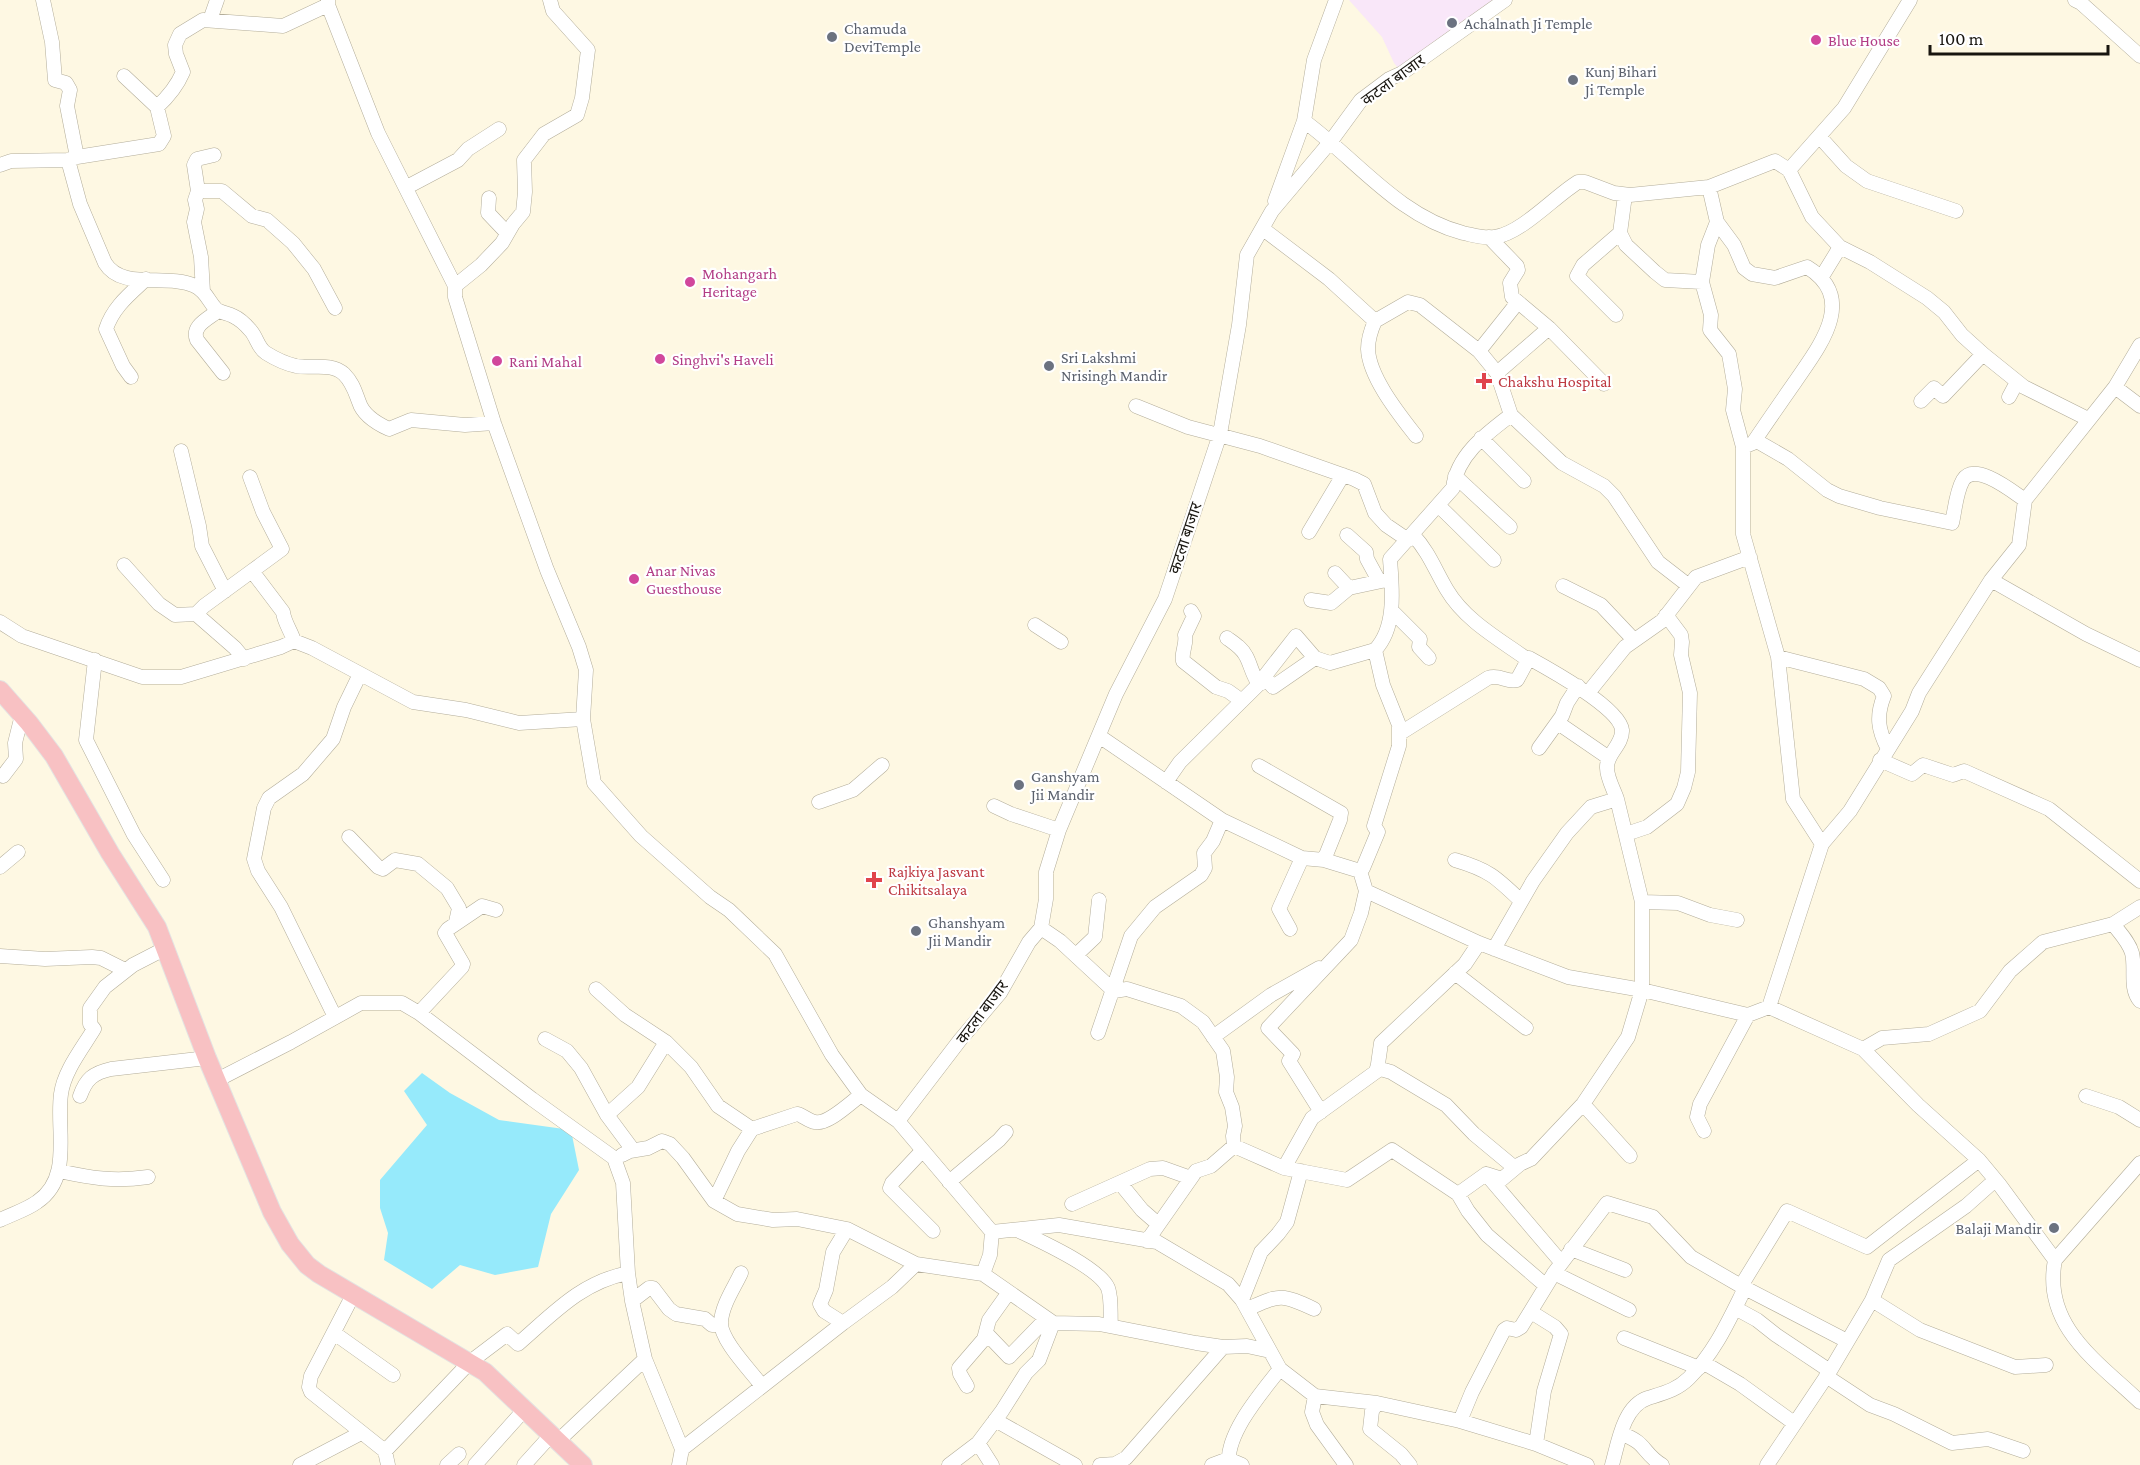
<svg xmlns="http://www.w3.org/2000/svg" width="2140" height="1465" viewBox="0 0 2140 1465" font-family="'Crimson Pro','Noto Sans Devanagari',serif">
  <style>
    .commercial { fill: #f9e7f9 }
    .water { fill: #96eafb }
    .lines { fill: none; stroke-linecap: round; stroke-linejoin: round }
    .minor-casing { stroke: #b3ad9a; stroke-width: 15 }
    .major-casing { stroke: #e3e3e2; stroke-width: 20 }
    .minor { stroke: #fff; stroke-width: 14 }
    .major { stroke: #f8c1c3; stroke-width: 18 }
    .worship-dot { fill: #6b7280; stroke: #fff; stroke-width: 2 }
    .hotel-dot { fill: #d1479c; stroke: #fff; stroke-width: 2 }
    .health-dot { fill: #e0444e; stroke: #fff; stroke-width: 2 }
    .labels { text-anchor: middle; dominant-baseline: central; stroke-width: 4.5; stroke-linejoin: round; paint-order: stroke }
    .worship-label { font-size: 16px; fill: #5b616d; stroke: #fff; text-anchor: start }
    .hotel-label { font-size: 16px; fill: #b23c85; stroke: #fff; text-anchor: start }
    .street-label { font-size: 16px; fill: #18150f; stroke: #fff }
    .health-label { font-size: 16px; fill: #be3a42; stroke: #fff; text-anchor: start }
  </style>
  <rect width="100%" height="100%" fill="#fef8e3"/>
  <path class="commercial" d="M1349 0H1505L1402 73 1394 63 1382 37Z"/>
  <path class="water" d="M422 1073 450 1093 499 1120 571 1130 579 1170 551 1214 538 1267 495 1275 460 1265 432 1289 384 1260 388 1233 380 1208V1180L427 1125 404 1091Z"/>
  <g class="lines">
    <defs>
      <path id="minor" d="M43 0 52 42 55 80 66 83 70 90 67 106 77 157
        M328 0V5L378 133 455 286V297L494 423 547 570 579 647 586 670 583 719 594 783 641 836 710 897 729 910 775 954 832 1055 861 1095 898 1121 992 1232 1059 1225 1157 1242 1228 1284 1242 1300 1280 1369 1315 1396 1377 1403 1460 1421 1536 1444 1587 1465
        M2075 0 2081 3 2140 56
        M210 20 217 0
        M157 107C168 97 177 86 183 72L176 54 175 45 180 34 203 20 283 26 328 5
        M1304 121C1356 159 1398 216 1463 233 1473 235 1484 239 1495 237 1522 233 1555 196 1578 182H1585L1614 193 1630 195 1709 187 1775 161 1789 170 1844 108 1910 0
        M1819 136 1846 166 1867 181 1956 211
        M68 160 80 204 105 263C122 291 167 273 195 286 207 292 208 301 216 309 221 313 228 313 233 316 240 319 246 325 251 331 257 338 258 348 266 353 274 358 287 364 296 366 312 369 331 362 344 374 353 383 355 392 359 402 363 415 378 424 389 429L411 420 465 425 494 423
        M0 165 11 161 68 160 77 157 159 144 164 136 157 107 124 76
        M1789 170 1812 217 1840 247 1870 262 1927 298 1944 312 1962 335 1983 354 2024 387 2088 419
        M407 187 458 160 468 149 499 129
        M1709 187 1717 222 1708 245 1702 282 1711 315 1710 330 1729 354 1735 389 1733 410 1743 447V534L1778 657 1793 799 1822 844
        M198 191H222L252 216 267 220 293 243 314 269 335 308
        M1625 195 1620 233 1626 245 1655 272 1665 280 1702 282
        M489 198 488 213 507 233
        M1275 201 1304 121 1314 60 1336 0
        M1717 222 1734 245 1744 268 1752 274 1775 278 1807 267C1859 299 1818 348 1795 382 1781 402 1767 422 1753 443L1743 447
        M1263 229 1329 279 1375 321 1408 302 1420 305 1479 351 1497 373 1511 415 1562 463 1604 486 1614 496 1658 562 1689 586
        M1489 237 1517 266 1518 270 1510 283 1512 297 1549 328 1604 384
        M1821 278 1840 247
        M455 286 481 265 502 243 513 224 523 212 525 192 524 160 544 134 577 115 582 98 588 50 553 11 550 0
        M203 292 201 257 194 222 197 209 195 200 198 191 194 165 197 159 214 155
        M218 311C208 319 191 326 197 340L223 373
        M1616 315 1577 276 1583 265 1620 233
        M1375 321C1371 330 1368 338 1368 349 1369 377 1399 414 1416 436
        M1479 351 1518 302
        M1497 373 1549 328
        M131 377 123 366 106 329C113 307 130 294 146 279
        M2115 387 2140 406
        M2009 397 2017 382
        M1921 401 1934 388 1943 396 1983 354
        M1136 406 1188 427 1260 446 1354 479 1364 484 1375 513 1386 525 1408 540
        M1481 438 1524 481
        M1755 440 1788 459 1827 490 1839 496 1880 508 1952 523C1955 510 1956 492 1963 480 1975 461 2013 492 2025 500
        M181 451 199 526 202 546 225 591
        M1455 476 1510 527
        M250 477 263 512 282 549 252 571
        M1439 506 1494 560
        M1309 532 1343 475
        M1347 535 1366 552 1367 559 1379 581
        M1413 535C1429 552 1435 570 1447 590 1464 619 1497 638 1524 657L1529 658C1549 669 1620 708 1622 730 1623 745 1606 754 1607 768 1607 778 1614 790 1617 799
        M124 565 159 604 175 615 196 614 235 648 244 659
        M1335 573 1349 588
        M1991 580 2086 634 2140 660
        M1563 586 1601 605 1634 640
        M1311 600 1331 603 1349 588 1391 579
        M1391 610 1420 639 1419 647 1429 658
        M1191 611 1194 616 1185 635C1187 645 1181 652 1183 661L1216 687 1228 691 1242 701
        M196 614 204 606 252 571 283 612C284 622 291 631 294 641
        M0 622 22 636 142 677H181L281 647 294 641 312 648 413 702 466 710 519 723 583 719
        M1035 625 1061 642
        M1227 638C1234 643 1242 648 1246 656 1251 665 1252 675 1259 684
        M1778 657 1864 679 1879 688 1884 696C1876 716 1878 730 1888 749
        M95 660 86 740 134 835 163 880
        M1268 681 1264 677 1296 636 1315 658
        M1588 693 1625 647 1662 621 1696 577 1750 557
        M1558 723 1609 758
        M1399 734 1488 678C1500 674 1507 683 1517 680L1529 658
        M1099 736 1222 820 1302 858 1324 860 1360 871 1366 891 1479 943 1568 977 1642 990 1748 1015 1769 1007 1863 1049 1918 1105 1979 1160 1999 1184 2055 1260
        M1539 748 1562 716 1567 703 1578 686
        M1880 760 1912 774 1923 765 1953 775 1964 771 2049 809 2140 881
        M1259 766 1341 813 1340 820 1324 860
        M3 776 16 759 15 743 22 715
        M1166 782 1180 762 1259 684 1268 681 1273 687 1315 658 1330 663 1375 650
        M819 802 853 790 882 765
        M994 806 1011 814 1059 830
        M1626 834 1647 827 1677 804 1684 788 1688 772 1690 693 1681 655 1682 642 1681 635 1666 615
        M349 837 378 867 383 869 395 860 418 864 447 888 459 908 456 922
        M1455 860C1489 870 1496 877 1521 901
        M0 867 18 852
        M1360 871 1363 868 1378 832 1374 826 1399 746V725L1383 685 1375 650C1397 627 1392 587 1390 559L1453 488C1457 455 1486 434 1511 415
        M1642 902 1678 903 1710 915 1737 920
        M2113 924C2120 933 2129 942 2132 953 2136 969 2129 988 2140 1001
        M1041 928 1060 941 1114 991
        M1290 929 1279 909 1302 858
        M1076 955 1095 937 1099 900
        M0 956 45 959 92 957 101 958 125 970
        M1455 973 1526 1028
        M596 989 625 1015 666 1042 691 1067 718 1106 752 1129
        M1114 991 1127 989 1181 1006 1203 1022 1223 1051 1227 1077 1226 1092 1232 1107 1235 1126 1233 1136 1234 1146
        M1769 1007 1822 844 1850 811 1912 711 1919 693 1991 580 2019 545 2025 500 2115 387 2140 345
        M419 1013 462 967 463 964 445 933 448 929 482 906 496 910
        M335 1017 281 907 258 871 254 859 264 808 269 798 303 774 333 739 344 707 360 674
        M1098 1033 1131 936 1155 907 1201 875 1205 868 1204 853 1213 841 1222 820
        M1213 1037 1271 995 1319 968
        M545 1039 567 1051 581 1068 607 1115 630 1146V1151L622 1155
        M1863 1049 1882 1038 1929 1034 1980 1011 2010 971 2043 942 2113 924 2140 907
        M1377 1068 1391 1072 1446 1105 1474 1134 1515 1168
        M217 1080 291 1042 361 1003H402L419 1013 532 1099 614 1158 623 1183 628 1273 632 1301 645 1359
        M80 1096C86 1079 93 1073 111 1069L207 1058
        M2086 1096 2119 1107 2140 1120
        M1583 1104 1630 1156
        M1321 1112 1289 1061 1293 1054 1268 1028 1351 940 1361 913 1366 891
        M607 1115 638 1087 666 1042
        M898 1121 960 1040 1000 993 1029 942 1041 928 1046 899V872L1059 830 1116 694 1165 599 1220 434 1239 325 1247 255 1272 211 1331 141 1361 100 1389 79 1402 73 1505 0
        M1704 1131 1697 1117 1700 1104 1748 1015
        M630 1151 648 1148 662 1141 670 1144 683 1158 714 1201 737 1214 773 1220 797 1219 847 1229 916 1264 983 1274 990 1255 992 1232
        M922 1151 892 1183 890 1188 933 1231
        M2140 1163 2055 1260C2042 1326 2098 1362 2140 1402
        M1284 1168 1347 1180 1392 1150 1458 1194 1468 1211 1487 1235 1545 1285
        M59 1171C91 1178 114 1182 148 1177
        M1486 1174 1561 1262
        M949 1182 999 1140 1006 1132
        M1120 1183 1142 1210 1158 1224
        M1458 1194 1486 1174 1502 1179 1520 1164 1531 1159 1583 1104 1628 1037 1642 990V902L1617 799 1591 807 1567 833 1533 881 1494 949
        M714 1201 738 1151 752 1129 797 1114C803 1115 808 1121 815 1122 828 1125 851 1102 861 1095
        M1072 1204 1150 1169 1163 1168 1191 1178
        M0 1220C12 1214 26 1210 37 1202 73 1178 56 1130 61 1094 64 1071 82 1049 94 1029L90 1024V1008L105 987 133 965 166 948
        M1017 1230C1038 1240 1099 1267 1108 1288 1112 1299 1110 1314 1111 1326
        M1147 1241 1196 1171 1211 1166 1234 1146 1284 1168 1312 1118 1377 1071 1381 1043 1465 964 1479 943
        M1571 1249 1625 1270
        M741 1273C734 1288 722 1305 721 1322 720 1340 751 1371 762 1386
        M1554 1273 1629 1310
        M983 1274 1052 1322
        M1741 1286 1847 1341
        M353 1295 311 1376 309 1387 311 1392 385 1451 388 1465
        M1242 1300 1261 1252 1278 1234 1287 1222 1301 1171
        M1872 1300 1920 1330 2015 1367 2046 1365
        M632 1301 649 1288H653L669 1309 676 1314 705 1319 712 1325H721
        M1735 1308 1757 1320 1776 1335 1830 1371
        M1247 1309C1280 1295 1280 1293 1314 1309
        M1531 1312 1555 1327 1561 1334 1544 1391 1536 1444
        M843 1323 824 1311 820 1304 826 1290 833 1252 847 1229
        M334 1333 393 1375
        M986 1333 1009 1357 1046 1319
        M1624 1338 1699 1368
        M1704 1363 1740 1384 1794 1423
        M1826 1376 1870 1405 1894 1414 1952 1443 1988 1439 2023 1451
        M967 1386 960 1374 959 1368 984 1339 989 1320 1009 1292
        M1315 1396 1312 1412 1317 1425 1346 1465
        M1377 1403 1372 1411 1370 1429 1401 1454 1410 1465
        M995 1420 1075 1465
        M1460 1421 1472 1392 1504 1330 1507 1328 1516 1330 1521 1327 1554 1273 1607 1203 1653 1217 1691 1257 1741 1286 1787 1211 1867 1247 1979 1160
        M1621 1434C1647 1442 1642 1453 1662 1465
        M559 1440 645 1359 682 1449
        M978 1443 992 1465
        M385 1451 470 1362 507 1334 518 1344C554 1313 580 1283 628 1273
        M300 1465 361 1433
        M447 1465 459 1454
        M475 1465 525 1409
        M524 1465 552 1434
        M679 1465 682 1449 843 1323 892 1287 916 1264
        M949 1465 978 1443 1002 1411 1026 1373 1039 1360 1053 1323 1099 1324 1196 1343 1223 1347 1247 1346 1270 1351
        M1100 1465 1115 1464 1126 1458 1223 1347
        M1212 1465 1228 1459 1242 1465
        M1229 1465C1225 1434 1262 1392 1280 1369
        M1612 1465C1618 1444 1623 1406 1648 1398 1664 1393 1677 1390 1689 1378 1715 1352 1729 1320 1745 1288
        M1767 1465 1830 1371 1872 1300 1889 1260 1966 1206 1993 1182 1999 1184"/>
      <path id="major" d="M0 690 29 723 54 756 110 853 157 927 207 1058 272 1212 290 1244 307 1265 319 1274 485 1372 583 1465"/>
    </defs>
    <use href="#minor" class="minor-casing"/>
    <use href="#major" class="major-casing"/>
    <use href="#minor" class="minor"/>
    <use href="#major" class="major"/>
  </g>
  <g class="worship-dot">
    <circle cx="1452" cy="23" r="6"/>
    <circle cx="832" cy="37" r="6"/>
    <circle cx="1573" cy="80" r="6"/>
    <circle cx="1049" cy="366" r="6"/>
    <circle cx="1019" cy="785" r="6"/>
    <circle cx="916" cy="931" r="6"/>
    <circle cx="2054" cy="1228" r="6"/>
  </g>
  <g class="hotel-dot">
    <circle cx="1816" cy="40" r="6"/>
    <circle cx="690" cy="282" r="6"/>
    <circle cx="660" cy="359" r="6"/>
    <circle cx="497" cy="361" r="6"/>
    <circle cx="634" cy="579" r="6"/>
  </g>
  <g class="health-dot">
    <path d="M1481 372h6v6h6v6h-6v6h-6v-6h-6v-6h6z"/>
    <path d="M871 871h6v6h6v6h-6v6h-6v-6h-6v-6h6z"/>
  </g>
  <g class="labels">
    <g class="worship-label">
      <text x="1464" y="23">Achalnath Ji Temple</text>
      <text x="844" y="28">Chamuda<tspan x="844" dy="18">DeviTemple</tspan></text>
      <text x="1585" y="71">Kunj Bihari<tspan x="1585" dy="18">Ji Temple</tspan></text>
      <text x="1061" y="357">Sri Lakshmi<tspan x="1061" dy="18">Nrisingh Mandir</tspan></text>
      <text x="1031" y="776">Ganshyam<tspan x="1031" dy="18">Jii Mandir</tspan></text>
      <text x="928" y="922">Ghanshyam<tspan x="928" dy="18">Jii Mandir</tspan></text>
      <text x="2042" y="1228" text-anchor="end">Balaji Mandir</text>
    </g>
    <g class="hotel-label">
      <text x="1828" y="40">Blue House</text>
      <text x="702" y="273">Mohangarh<tspan x="702" dy="18">Heritage</tspan></text>
      <text x="672" y="359">Singhvi's Haveli</text>
      <text x="509" y="361">Rani Mahal</text>
      <text x="646" y="570">Anar Nivas<tspan x="646" dy="18">Guesthouse</tspan></text>
    </g>
    <g class="street-label">
      <text transform="translate(1393 80) rotate(-36)">कटला बाजार</text>
      <text transform="translate(1185 538) rotate(-72)">कटला बाजार</text>
      <text transform="translate(982 1012) rotate(-53)">कटला बाजार</text>
    </g>
    <g class="health-label">
      <text x="1498" y="381">Chakshu Hospital</text>
      <text x="888" y="871">Rajkiya Jasvant<tspan x="888" dy="18">Chikitsalaya</tspan></text>
    </g>
  </g>
  <path d="M1930 45v9h178v-9" fill="none" stroke="#18150f" stroke-width="3"/>
  <text x="1939" y="45" font-size="18" fill="#18150f" stroke="#ffffff" stroke-width="4.5" paint-order="stroke">100 m</text>
</svg>
